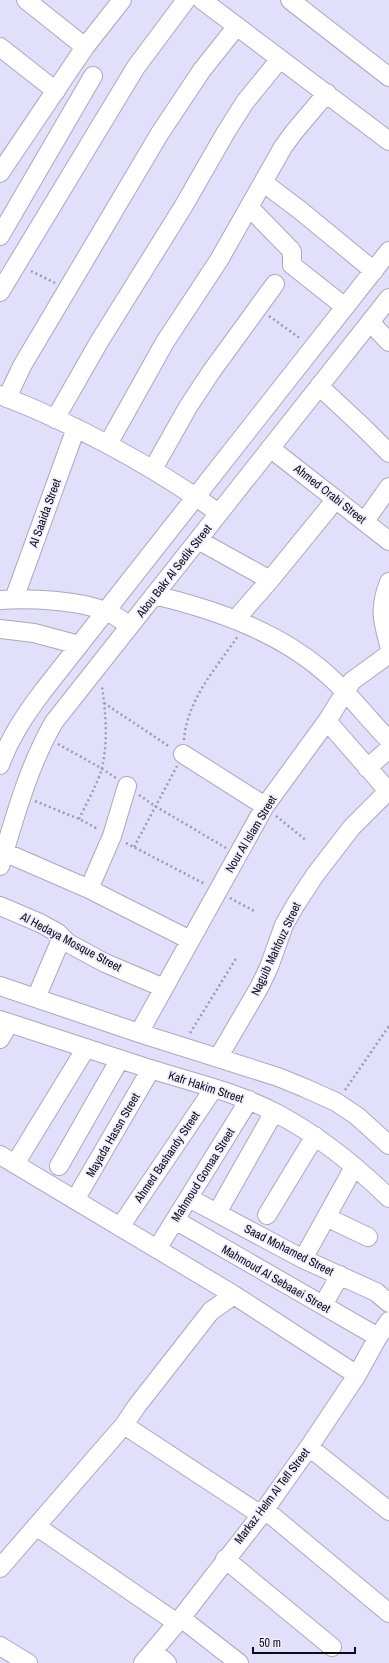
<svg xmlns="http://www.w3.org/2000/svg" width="389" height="1663" viewBox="0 0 389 1663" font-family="'Archivo Narrow',sans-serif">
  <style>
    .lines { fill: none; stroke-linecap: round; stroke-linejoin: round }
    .minor-casing { stroke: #aaa7c2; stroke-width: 20 }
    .path { stroke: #9c9ab0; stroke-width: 2.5; stroke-dasharray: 2 3; stroke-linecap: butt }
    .minor { stroke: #fff; stroke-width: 18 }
    .labels { text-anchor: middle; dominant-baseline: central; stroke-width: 3.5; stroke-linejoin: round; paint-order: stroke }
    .street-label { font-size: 12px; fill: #0d0b15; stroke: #f0eeff }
  </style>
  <rect width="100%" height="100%" fill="#e2dffb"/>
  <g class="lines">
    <defs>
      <path id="minor" d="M26 0 85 47
        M202 0 389 141
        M290 0 389 77
        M0 47 56 91
        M0 173 85 47 122 0
        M264 183 301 211 374 271
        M249 207 291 250 292 252V265L345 307
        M0 236 93 76
        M0 292 136 67 186 0
        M370 322 389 342
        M319 386 363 427 389 453
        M0 395C78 425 151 465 219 513
        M7 398 22 366 160 133 202 70 237 26
        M55 419 99 342 183 207 226 132 245 102 280 59
        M108 444 165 342 219 260 283 147 294 132 327 93
        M270 448 389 541
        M153 469 188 407 211 372 275 284
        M365 521 389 487
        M198 540 270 580
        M389 582C379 608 382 619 389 645
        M154 595C217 610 283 633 331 678 352 697 369 720 389 740
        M14 599 76 428
        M0 600C29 598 80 600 107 612 115 615 123 621 130 626
        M235 620 270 580 336 499
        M0 629 34 633 79 645
        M327 721 389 792
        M183 754 265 806
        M0 765C10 737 25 715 43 691L389 251
        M367 768 389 749
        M4 852 89 889 190 940
        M0 866C15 817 28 767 54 722L389 298
        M89 889 112 836 127 786
        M0 906 40 923 58 933 68 943 105 963 164 988
        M0 986 139 1033 278 1077 305 1088 336 1102 357 1116 389 1145
        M36 998 62 937
        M0 1020C50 1036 100 1053 150 1069 192 1082 236 1092 276 1113 318 1135 355 1165 389 1198
        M139 1033 265 806 327 721 352 681 389 654
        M0 1039 9 1023
        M218 1058 260 986 269 967 284 925 296 904 315 875 352 827 389 790
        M0 1155 234 1295 357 1375
        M15 1164 86 1048
        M59 1166 120 1059
        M189 1198 303 1259 376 1292 389 1303
        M75 1200 151 1069
        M217 1213 274 1112
        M267 1215 315 1136
        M326 1217 368 1237
        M175 1220 378 1337
        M120 1227 214 1088
        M157 1249 249 1100
        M303 1259 354 1167
        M323 1305 340 1275
        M124 1425 261 1515
        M309 1447 389 1511
        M264 1509 389 1613
        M36 1526 177 1623
        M225 1559 332 1647
        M0 1568 124 1425 136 1407 211 1311 234 1295
        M181 1618 239 1663
        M0 1646 28 1663
        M153 1651 167 1663
        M143 1663 181 1618 261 1515 309 1447 357 1375 378 1337 389 1321"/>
    </defs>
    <use href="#minor" class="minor-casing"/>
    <path class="path" d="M31 271 55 283
      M269 316 301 339
      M104 703 170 747
      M184 740C187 700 216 668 238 636
      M58 744 101 768 116 778
      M139 795 155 806 226 848
      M35 801 79 819 98 829
      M276 816 307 841
      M79 819C86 804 98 783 102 768 108 742 106 714 102 687
      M126 843 205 884
      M134 847 177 766
      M230 898 256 912
      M190 1033 237 957
      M345 1090 389 1026"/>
    <use href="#minor" class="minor"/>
  </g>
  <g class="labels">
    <g class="street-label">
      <text transform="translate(330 494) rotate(38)">Ahmed Orabi Street</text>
      <text transform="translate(45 513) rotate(-70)">Al Saaida Street</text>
      <text transform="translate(174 571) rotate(-52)">Abou Bakr Al Sedik Street</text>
      <text transform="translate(251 834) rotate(-59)">Nour Al Islam Street</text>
      <text transform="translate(71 942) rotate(28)">Al Hedaya Mosque Street</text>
      <text transform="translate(276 949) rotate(-65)">Naguib Mahfouz Street</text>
      <text transform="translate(206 1087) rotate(18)">Kafr Hakim Street</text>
      <text transform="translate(113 1135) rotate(-60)">Mayada Hassn Street</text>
      <text transform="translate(167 1157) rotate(-56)">Ahmed Bashandy Street</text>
      <text transform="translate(203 1175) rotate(-58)">Mahmoud Gomaa Street</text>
      <text transform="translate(289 1250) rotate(27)">Saad Mohamed Street</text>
      <text transform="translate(276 1279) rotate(30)">Mahmoud Al Sebaaei Street</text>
      <text transform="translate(272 1496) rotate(-53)">Markaz Helm Al Tefl Street</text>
    </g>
  </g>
  <path d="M253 1647v6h102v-6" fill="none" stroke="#0d0b15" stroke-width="2"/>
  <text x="259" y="1647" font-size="12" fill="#0d0b15" stroke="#f0eeff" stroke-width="3" paint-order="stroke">50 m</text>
</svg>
